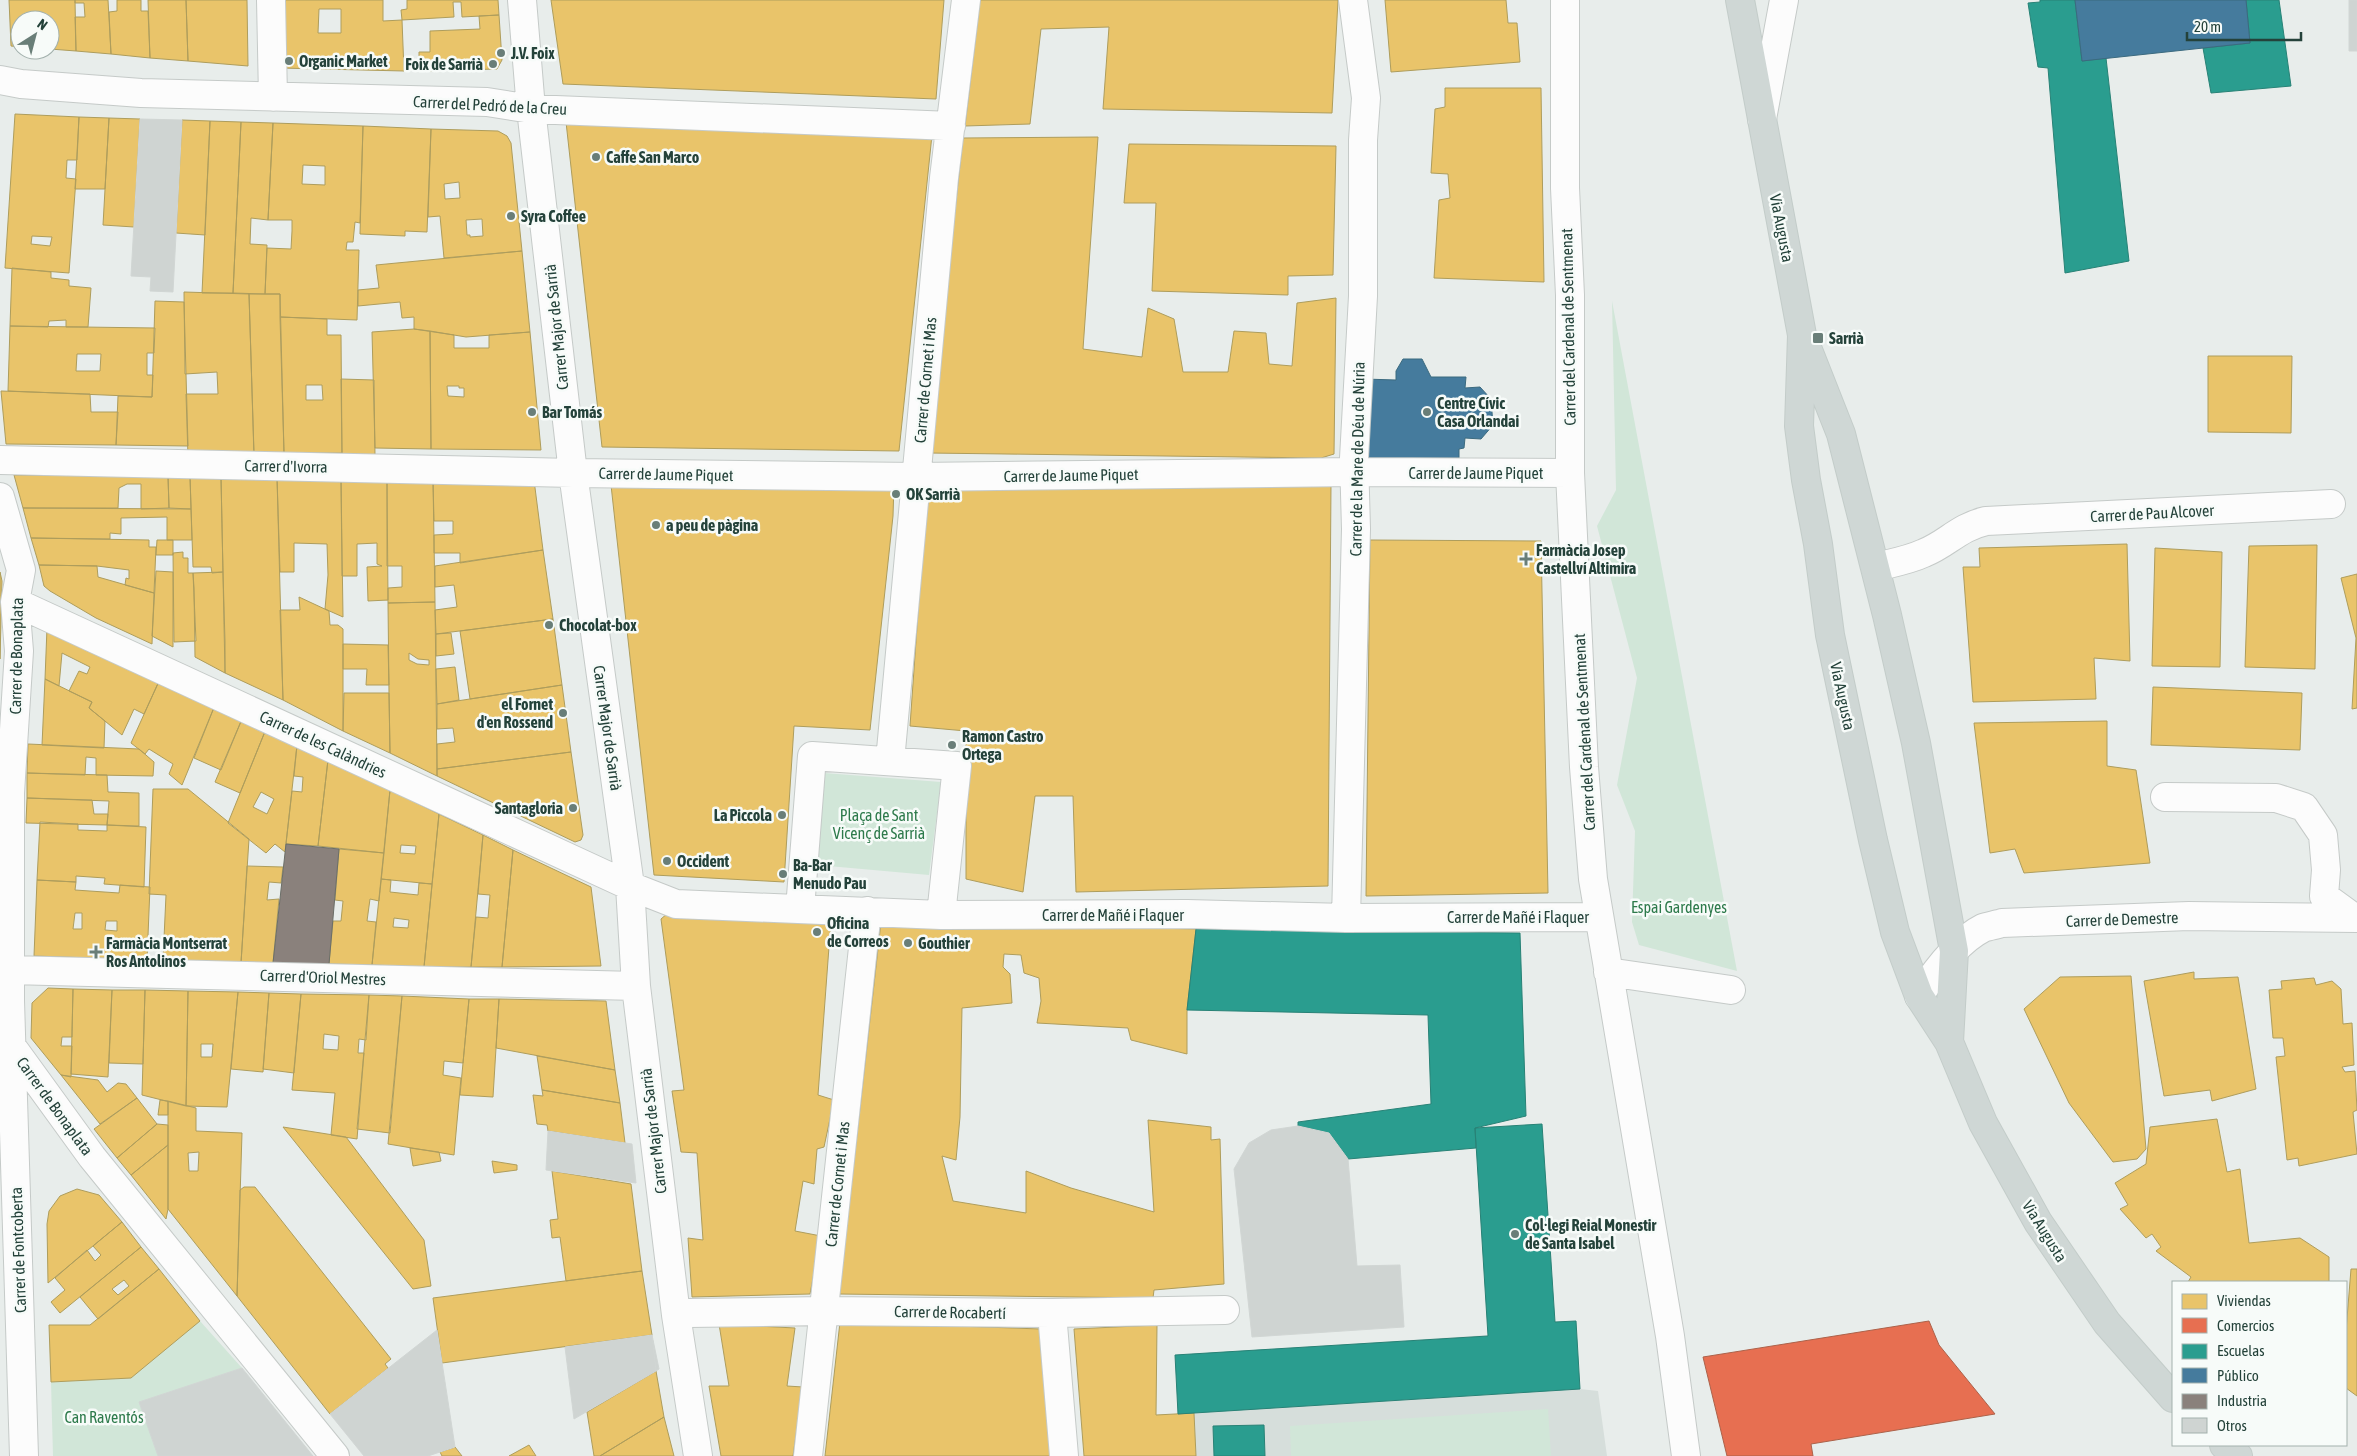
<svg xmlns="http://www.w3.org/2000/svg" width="2357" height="1456" viewBox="0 0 2357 1456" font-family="'Asap Condensed',sans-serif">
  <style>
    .built { fill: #d6dedb }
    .green { fill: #d1e6d8 }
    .homes { fill: #e9c46a; stroke: #ae9d5c; fill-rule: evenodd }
    .shops { fill: #e76f51; stroke: #ac624a }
    .schools { fill: #2a9d8f; stroke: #288276 }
    .public { fill: #457b9d; stroke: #3b6a7f }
    .industry { fill: #8a817c; stroke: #6b6e68 }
    .building { fill: #cfd4d2; stroke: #d1d6d4 }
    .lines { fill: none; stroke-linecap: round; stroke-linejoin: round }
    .minor-casing { stroke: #c5cac8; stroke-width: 30 }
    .major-casing { stroke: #c3ccc9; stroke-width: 30 }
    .minor { stroke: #fcfcfc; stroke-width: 28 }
    .major { stroke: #cfd7d5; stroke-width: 28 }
    .poi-dot { fill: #697e78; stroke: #f7fbf9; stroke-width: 2 }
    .labels { text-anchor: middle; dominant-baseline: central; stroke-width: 5; stroke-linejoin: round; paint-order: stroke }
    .poi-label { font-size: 16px; font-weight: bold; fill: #24423a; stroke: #f7fbf9; text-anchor: start }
    .street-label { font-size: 16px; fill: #24423a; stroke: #f7fbf9 }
    .park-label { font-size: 16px; fill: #2d7a4b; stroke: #f7fbf9 }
  </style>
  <rect width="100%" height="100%" fill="#e8edeb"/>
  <path class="built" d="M1542 1124 1555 1322 1576 1321 1580 1389 1598 1391 1607 1456H1196L1194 1413 1178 1414 1175 1355 1488 1335 1475 1128Z"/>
  <path class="green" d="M1612 301 1737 971 1639 945 1632 922 1635 831 1617 785 1637 678 1597 526 1616 490Z
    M824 773 941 782 929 875 817 865Z
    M200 1321 242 1368 140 1402 158 1456H53L51 1382 131 1378Z
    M1548 1409 1551 1456H1291L1290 1426Z"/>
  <path class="homes" d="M9 0H75L76 51 50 49V20H20V47L11 46Z
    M75 0H108L111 54 76 51 75 17H85L84 3H75Z
    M117 0H141V11H148L150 58 111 54 109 12 117 11Z
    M148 0H186L188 61 150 58Z
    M186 0H247L248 66 188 61Z
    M279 0H383V21L402 20 404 71 280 68ZM319 9H341V33H318Z
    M407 0H498L499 15 462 17 461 2H453L454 17 402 20 401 10 407 9Z
    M551 0H944L936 99 563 84Z
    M980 0H1338L1332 113 1103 109 1109 27 1041 29 1030 124 965 126Z
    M1385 0H1506L1508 23H1517L1520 62 1391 72Z
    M499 15 502 60 497 69 419 71V52H430V31L480 29 479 16Z
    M1445 88H1541L1544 282 1434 278 1439 200 1450 198 1448 174 1431 173 1435 109 1445 107Z
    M15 114 79 117 77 160H67L66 178 76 179 69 273 5 268ZM32 236 52 237 50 246 31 244Z
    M79 117 109 118 105 189H75Z
    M109 118 140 119 134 227 103 225Z
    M182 120 210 121 205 235 176 233Z
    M210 121 241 122 233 293H202Z
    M241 122 273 123 268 220 251 218 250 244 267 245 265 294 233 293Z
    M566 122 932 135 899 451 602 447Z
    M273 123 363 126 360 223 355 222 353 242H347L346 250H359L357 320 280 317V294H265L267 248 291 249 292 231V220H268ZM303 165 325 166V185L302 184Z
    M363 126 431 129 427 232 405 231V236L360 234Z
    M431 129 498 131 507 136 511 143 522 251 444 258 440 216 428 217ZM459 182 460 198 445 199 444 184ZM482 219 483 236 470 237V235H467L466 220Z
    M1098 137 1083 349 1142 357 1148 308 1174 319 1183 372H1228L1234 331 1266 333 1269 364 1292 366 1297 303 1336 298 1334 454 1321 458 928 453 963 138Z
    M1129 144 1336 146 1333 275 1288 276V295L1152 291 1156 203H1124Z
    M522 251 530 332 466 337 454 335 414 329V317L402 318 400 302 358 306V290L379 288 376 265Z
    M12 268 51 272V278L69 280V286L91 288 88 327H66V320L49 321 48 327 10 326Z
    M184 292 249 294 254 457H188L186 394H218L217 372 185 374Z
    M249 294H280L284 453H254Z
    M155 301 184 302 188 446 116 445 118 396 152 397Z
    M280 317 327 319V335H341L342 453H284ZM306 385H322L323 400H306Z
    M10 326 155 328 154 353H147V375H153L152 397 8 391ZM77 354H101L100 371H76Z
    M414 329 430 331 431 449 375 448 372 332Z
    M430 331 454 335V348H489V335L530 332 541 450 431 449ZM447 386H459V388H464V397L448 396Z
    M2208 356H2292L2291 433 2208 432Z
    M341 379 374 380 375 457H342Z
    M1 391 90 394 91 412H118L116 445 6 444Z
    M14 475 168 476 169 508 141 509V484H127L119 488 118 508H23Z
    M168 476H190L191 509 169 508Z
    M190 476 221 477 223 572 212 573 211 567H193Z
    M221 477H277L283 700 225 673Z
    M277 477 341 479 343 617 325 609 328 575 327 544 294 543V572H280Z
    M341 479H387L388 600 368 601 367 567 382 566 377 564V543L357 544V576H342Z
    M387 479 433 480 435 602 388 603V588L402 587V566H387Z
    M433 480H534L543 550 460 563V553H434V535L453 534V521H434Z
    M894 484 893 516 870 730 794 726 784 882 654 875 611 485Z
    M1331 484 1328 886 1076 892 1073 796H1035L1023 892 966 879V731L910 726 927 485Z
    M23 508 191 509 192 540H167V517L121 518V534L110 533V539L31 538Z
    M31 538 149 540V547H156L154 593 125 585 126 578 129 579V570L97 566 39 565Z
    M157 540H173V555H156Z
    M1370 540 1541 541 1548 893 1366 896Z
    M2127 544 2130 661 2094 658 2096 699 1973 702 1963 567H1980L1979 548Z
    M2317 545 2315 669 2245 667 2249 546Z
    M2155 548 2222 552 2220 667 2152 666Z
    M543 550 553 619 436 634 435 610 457 607 454 585 435 587V566Z
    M183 552V558H188V573H193L196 641 174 642 173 553Z
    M39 565 97 566 98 577 154 593 152 644 96 618 50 591 44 586Z
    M156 571 173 572V647L152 636Z
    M0 572 2 581 0 659Z
    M223 572 225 642V673L195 657 194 588 193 573Z
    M2357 574V708L2352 709 2356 638 2341 578Z
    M299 597 329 611 330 625H338L343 629V731L283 700 280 610H300Z
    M435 602 437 769V776L390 753 389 693 388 603ZM409 653 418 659 429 660V665L417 664 409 660Z
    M553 619 562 685 470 699 460 631Z
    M47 628 160 679 144 714 134 709 122 735 89 708 92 702 69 691 79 671 87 674 90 667 62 653 59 686 45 679Z
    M451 633 454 654 436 656V634Z
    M343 644 388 645 389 685H366L367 669H343Z
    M455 667 459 700 437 704 436 669Z
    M45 679 92 702 89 708 105 721 104 748 42 745Z
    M160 679 215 705 182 785 169 774 173 764 149 749 145 754 131 743Z
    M562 685 571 752 437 769V744L455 742 453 728 437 729V704Z
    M2153 687 2302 693 2300 750 2151 745Z
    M344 693H389L390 753 343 731Z
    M215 705 242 719 221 770 194 758Z
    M245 712 266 729 240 793 215 782Z
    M2107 721V766L2136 770 2150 863 2024 873 2015 849 1990 853 1974 723Z
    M266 729 297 745 285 852 275 844 266 853 228 823ZM261 792 274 799 267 814 253 807Z
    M28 744 139 749 154 762 153 776 96 775V758L86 757 85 775 27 773Z
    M297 745 328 760 318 846 286 844 292 791 302 792 303 777 294 776Z
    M571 752 583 835 581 840 575 842 437 776V769Z
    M328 760 390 790 384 853 318 846Z
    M27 773 107 775 108 792 139 793V826L107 825 109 801 27 798Z
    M153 789H188L249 839 241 963 163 960 166 895 149 894Z
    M390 790 439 814 432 884 381 879ZM401 845 416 846 415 854 400 853Z
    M27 798 92 800 94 814H108L107 825 26 823Z
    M439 814 483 835 471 967H424Z
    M40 822 78 824V830L107 831V825L146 827 144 887 104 884 105 878 76 876V882L37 880Z
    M483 835 513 850 502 967H471L476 917 488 918 490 895 478 894Z
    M339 849 384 853 379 901 370 899 367 921 376 922 372 965 329 964 333 921H341L343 901 335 900Z
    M513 850 591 887 601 966 502 967Z
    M247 866 283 867 281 883 269 882 267 900 279 899 273 963H241Z
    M381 879 391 880 390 892 418 895 419 883 432 884 424 967 372 965ZM394 918 409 920 408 928 393 927Z
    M37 880 76 882 75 890 119 893 120 885 150 887 147 960 34 956ZM75 913H82V929H73ZM106 921H117V931L105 930Z
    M668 913 831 920 818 1095 834 1100 824 1147 817 1149 814 1184 803 1181 795 1231 821 1236 810 1294 692 1297 688 1238 703 1240 697 1153 681 1152 672 1091 684 1090 661 919Z
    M881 922 1196 929 1187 1010V1054L1131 1040 1128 1028 1037 1023 1041 1001 1039 978 1024 973 1021 955 1004 954 1003 967 1010 974 1012 1003 962 1008 960 1117 956 1160 942 1156 953 1201 1026 1213V1171L1071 1188 1154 1212 1148 1120 1211 1127V1140L1220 1139 1224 1284 1154 1290 1153 1298 839 1294Z
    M2194 972V979L2238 977 2256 1089 2212 1101 2210 1090 2164 1096 2144 981Z
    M2131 976 2146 1149 2137 1159 2113 1162 2069 1103 2024 1009 2060 977Z
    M2314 978 2316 985 2332 981 2341 989 2343 1024 2352 1023 2354 1065 2342 1067 2345 1072 2355 1071 2357 1110 2353 1112 2357 1154 2299 1166 2298 1158 2287 1160 2276 1057 2285 1056 2283 1038H2273L2269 990 2282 989 2281 981Z
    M48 988 73 989 72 1037H62L61 1046H72L71 1077 61 1075 31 1038 32 1003Z
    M73 989 112 990 108 1077 71 1074Z
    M112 990H145L143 1064 109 1063Z
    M145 990 188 991 186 1106 142 1095Z
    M188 991 238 992 227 1107 186 1106ZM201 1044H213L212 1057H201Z
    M238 992 269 993 263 1072 231 1069Z
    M269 993 301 994 294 1073 263 1069Z
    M301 994 369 995 366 1040 359 1039 358 1053H364L357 1139 331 1135 335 1093 292 1090ZM324 1034 339 1036 338 1050 323 1049Z
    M369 995 402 996 390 1133 357 1129Z
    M402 996 469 999 463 1063 444 1061 443 1075 461 1078 454 1155 388 1144Z
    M469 999H499L493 1097 460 1095Z
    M499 999 606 1001 615 1070 496 1048Z
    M537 1056 615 1070 620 1103 542 1090Z
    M61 1075 98 1080 107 1092 118 1083 126 1084 137 1098 100 1124Z
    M542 1090 620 1103 625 1143 548 1131 547 1125 537 1124 533 1095 543 1096Z
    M137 1098 157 1124 117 1158 94 1129Z
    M160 1100 168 1101V1115H158Z
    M168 1101 196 1108V1131L242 1133 237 1296 168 1209ZM199 1152 198 1171H189L188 1153Z
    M2217 1119 2227 1172 2240 1169 2249 1243 2300 1238 2329 1257V1282H2188L2191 1277 2156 1251 2161 1247 2152 1234 2146 1238 2120 1209 2128 1205 2115 1183 2146 1164 2150 1127Z
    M157 1124 168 1125V1145L131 1175 117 1158Z
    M283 1127 346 1137 424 1240 431 1286 413 1289Z
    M168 1145V1209L166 1219 131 1175Z
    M410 1148 439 1152 441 1161 413 1166Z
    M492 1161 517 1165V1170L494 1173Z
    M552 1171 631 1184 642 1271 566 1281 560 1237 552 1238 550 1220 558 1219Z
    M244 1187H255L391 1359 385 1364 388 1368 386 1370 330 1414 237 1296 240 1190Z
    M77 1189 99 1195 122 1222 48 1283 47 1224 49 1211 60 1196Z
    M122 1222 141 1247 60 1313 51 1302 65 1290 55 1278 87 1250 95 1261 101 1255 93 1246Z
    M141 1247 159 1269 98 1319 80 1297ZM124 1280 129 1286 118 1295 112 1289Z
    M159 1269 200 1321 131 1378 51 1382 49 1325H90Z
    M2351 1269H2357V1396L2346 1388V1331Z
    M642 1271 652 1335 442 1363 433 1298Z
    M840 1322 1041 1329 1052 1456H825Z
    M719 1324 795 1328 787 1386 803 1387 793 1456H721L709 1386H729Z
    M1157 1325 1156 1415 1194 1413 1196 1456H1084L1074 1329Z
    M656 1371 664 1417 600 1456H594L587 1412Z
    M664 1417 674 1456H600L649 1426Z
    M529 1445 536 1456H509Z
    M455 1447 462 1456H442L440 1452Z"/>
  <path class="shops" d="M1929 1321 1939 1345 1995 1414 1811 1444 1813 1456H1727L1703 1357Z"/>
  <path class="schools" d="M2040 0H2075L2082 61 2106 58 2129 261 2065 273 2048 68 2038 67 2028 3 2040 2Z
    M2246 0H2279L2291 86 2211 93 2203 48 2250 43Z
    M1196 929 1520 933 1526 1116 1475 1128 1476 1148 1348 1159 1329 1133 1298 1126V1122L1431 1104 1428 1015 1187 1010Z
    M1542 1124 1555 1322 1576 1321 1580 1389 1178 1414 1175 1355 1488 1336 1475 1128Z
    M1264 1425 1265 1456H1214L1213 1426Z"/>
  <path class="public" d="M2075 0H2246L2250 43 2082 61Z
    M1403 359H1422L1431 377H1466L1465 388 1480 387 1491 399 1493 425 1481 439 1465 438 1464 448 1459 449V458L1360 459 1364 379 1396 380V371Z"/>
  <path class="industry" d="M286 844 339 849 329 964 273 963Z"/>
  <path class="building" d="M2349 0H2357V51H2349Z
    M140 119 182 120 173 292 150 291 151 277 131 276Z
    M1298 1126 1329 1133 1348 1159 1357 1266 1400 1265 1404 1327 1252 1337 1234 1169 1249 1143 1271 1130Z
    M548 1131 632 1144 636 1183 546 1170Z
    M437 1330 455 1447 428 1456H364L330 1414Z
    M652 1335 659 1369 656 1371Z
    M652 1335 656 1371 574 1419 565 1347Z
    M242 1368 313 1456H158L139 1402Z"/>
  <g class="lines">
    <defs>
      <path id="minor" d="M271 0 273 97
        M522 0 531 109 573 473 630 886 636 986 676 1315 698 1456
        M1565 0V188L1570 295V473L1584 767 1593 879 1670 1336 1686 1456
        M0 80 21 84 141 93 487 102 531 109 951 126
        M1762 119 1784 0
        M0 460 573 473 917 477 1355 472 1570 473
        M0 497 21 570 15 602 19 651 10 793V1001L24 1456
        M1876 567C1892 563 1909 560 1924 553 1947 544 1959 527 1986 521L2331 504
        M15 602 630 886 676 904 941 915 1187 914 1346 918 1599 917
        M890 761 944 178 966 0
        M2165 797 2276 798 2304 807 2323 835 2326 870 2324 896 2354 918
        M800 909 812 756 957 766 941 915
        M1346 918 1356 529 1354 458 1363 296V140L1366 98 1353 0
        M10 970 636 986
        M1608 972 1731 990
        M1919 996C1934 973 1957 941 1983 928 1988 926 1996 925 2002 923L2189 916 2357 918
        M10 1044 92 1157 335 1456
        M1052 1313 1064 1456
        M676 1315 689 1313 823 1311 1052 1313 1225 1310
        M808 1456 867 911"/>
      <path id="major" d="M1740 0 1802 335 1841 434 1887 615 1916 743 1954 951 1949 1042
        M1802 335 1799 426 1806 480 1818 544 1830 635 1873 840 1895 932 1919 996 1949 1042 1983 1123 2038 1222 2107 1323 2173 1398
        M2224 1445 2238 1456"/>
    </defs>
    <use href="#minor" class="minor-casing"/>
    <use href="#major" class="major-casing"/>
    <use href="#minor" class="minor"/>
    <use href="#major" class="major"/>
  </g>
  <g class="poi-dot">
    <circle cx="501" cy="53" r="5"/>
    <circle cx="289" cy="61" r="5"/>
    <circle cx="493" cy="64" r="5"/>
    <circle cx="596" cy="157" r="5"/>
    <circle cx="511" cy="216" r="5"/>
    <rect x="1812" y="332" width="12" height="12" rx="2.5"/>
    <circle cx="532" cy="412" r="5"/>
    <circle cx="1427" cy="412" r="5"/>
    <circle cx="896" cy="494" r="5"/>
    <circle cx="656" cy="525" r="5"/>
    <path d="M1523.5 551.5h5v5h5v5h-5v5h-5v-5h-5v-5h5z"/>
    <circle cx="549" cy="625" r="5"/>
    <circle cx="563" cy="713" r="5"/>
    <circle cx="952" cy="745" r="5"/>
    <circle cx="573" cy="808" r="5"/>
    <circle cx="782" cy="815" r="5"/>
    <circle cx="667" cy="861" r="5"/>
    <circle cx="783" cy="874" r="5"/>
    <circle cx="817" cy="932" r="5"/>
    <circle cx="908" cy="943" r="5"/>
    <path d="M93.5 944.5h5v5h5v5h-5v5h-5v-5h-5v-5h5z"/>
    <circle cx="1515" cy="1234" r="5"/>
  </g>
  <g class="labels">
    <g class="poi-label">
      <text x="511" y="53">J.V. Foix</text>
      <text x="299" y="61">Organic Market</text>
      <text x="483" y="64" text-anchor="end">Foix de Sarrià</text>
      <text x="606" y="157">Caffe San Marco</text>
      <text x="521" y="216">Syra Coffee</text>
      <text x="1829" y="338">Sarrià</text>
      <text x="1437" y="403">Centre Cívic<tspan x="1437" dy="18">Casa Orlandai</tspan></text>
      <text x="542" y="412">Bar Tomás</text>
      <text x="906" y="494">OK Sarrià</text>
      <text x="666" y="525">a peu de pàgina</text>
      <text x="1536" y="550">Farmàcia Josep<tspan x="1536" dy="18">Castellví Altimira</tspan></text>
      <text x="559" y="625">Chocolat-box</text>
      <text x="553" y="704" text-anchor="end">el Fornet<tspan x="553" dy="18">d'en Rossend</tspan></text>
      <text x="962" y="736">Ramon Castro<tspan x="962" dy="18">Ortega</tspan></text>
      <text x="563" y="808" text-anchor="end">Santagloria</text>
      <text x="772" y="815" text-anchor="end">La Piccola</text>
      <text x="677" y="861">Occident</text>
      <text x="793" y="865">Ba-Bar<tspan x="793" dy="18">Menudo Pau</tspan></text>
      <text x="827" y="923">Oficina<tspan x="827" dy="18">de Correos</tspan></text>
      <text x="106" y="943">Farmàcia Montserrat<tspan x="106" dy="18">Ros Antolinos</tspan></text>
      <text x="918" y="943">Gouthier</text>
      <text x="1525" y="1225">Col·legi Reial Monestir<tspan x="1525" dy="18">de Santa Isabel</tspan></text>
    </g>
    <g class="street-label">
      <text transform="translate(490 105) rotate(3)">Carrer del Pedró de la Creu</text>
      <text transform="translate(1782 228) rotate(79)">Via Augusta</text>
      <text transform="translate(556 327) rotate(-96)">Carrer Major de Sarrià</text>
      <text transform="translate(1568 327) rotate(-91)">Carrer del Cardenal de Sentmenat</text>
      <text transform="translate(925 380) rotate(-85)">Carrer de Cornet i Mas</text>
      <text transform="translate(1357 459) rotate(-89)">Carrer de la Mare de Déu de Núria</text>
      <text transform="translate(286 466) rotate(1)">Carrer d'Ivorra</text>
      <text x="1476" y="473">Carrer de Jaume Piquet</text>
      <text transform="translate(666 474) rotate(1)">Carrer de Jaume Piquet</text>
      <text transform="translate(1071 475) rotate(-1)">Carrer de Jaume Piquet</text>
      <text transform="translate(2152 513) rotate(-3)">Carrer de Pau Alcover</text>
      <text transform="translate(16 656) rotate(-89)">Carrer de Bonaplata</text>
      <text transform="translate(1843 696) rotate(78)">Via Augusta</text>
      <text transform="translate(608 728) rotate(82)">Carrer Major de Sarrià</text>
      <text transform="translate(1584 732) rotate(-93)">Carrer del Cardenal de Sentmenat</text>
      <text transform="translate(323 744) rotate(25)">Carrer de les Calàndries</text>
      <text x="1113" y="915">Carrer de Mañé i Flaquer</text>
      <text x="1518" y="917">Carrer de Mañé i Flaquer</text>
      <text transform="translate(2122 919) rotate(-2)">Carrer de Demestre</text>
      <text transform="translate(323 977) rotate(2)">Carrer d'Oriol Mestres</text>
      <text transform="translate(55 1106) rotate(54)">Carrer de Bonaplata</text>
      <text transform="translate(653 1131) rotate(-97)">Carrer Major de Sarrià</text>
      <text transform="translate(837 1184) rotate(-84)">Carrer de Cornet i Mas</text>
      <text transform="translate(2045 1231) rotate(58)">Via Augusta</text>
      <text transform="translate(18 1250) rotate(-92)">Carrer de Fontcoberta</text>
      <text transform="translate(950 1312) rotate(1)">Carrer de Rocabertí</text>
    </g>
    <g class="park-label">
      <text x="879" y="815">Plaça de Sant<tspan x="879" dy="18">Vicenç de Sarrià</tspan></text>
      <text x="1679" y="907">Espai Gardenyes</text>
      <text x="104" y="1417">Can Raventós</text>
    </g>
  </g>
  <rect x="2172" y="1281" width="175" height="165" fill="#f7fbf9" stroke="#a3b1ad"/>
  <rect x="2182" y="1294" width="25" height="15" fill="#e9c46a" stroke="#a3b1ad"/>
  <text x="2217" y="1306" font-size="15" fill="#24423a">Viviendas</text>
  <rect x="2182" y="1318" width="25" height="15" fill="#e76f51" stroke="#a3b1ad"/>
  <text x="2217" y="1331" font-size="15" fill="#24423a">Comercios</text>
  <rect x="2182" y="1344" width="25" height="15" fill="#2a9d8f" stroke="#a3b1ad"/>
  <text x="2217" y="1356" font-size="15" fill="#24423a">Escuelas</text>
  <rect x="2182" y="1368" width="25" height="15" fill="#457b9d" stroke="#a3b1ad"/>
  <text x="2217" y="1381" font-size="15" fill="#24423a">Público</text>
  <rect x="2182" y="1394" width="25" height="15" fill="#8a817c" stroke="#a3b1ad"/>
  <text x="2217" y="1406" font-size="15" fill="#24423a">Industria</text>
  <rect x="2182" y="1418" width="25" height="15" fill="#cfd4d2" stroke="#a3b1ad"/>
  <text x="2217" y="1431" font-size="15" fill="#24423a">Otros</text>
  <g transform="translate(35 35) rotate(36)"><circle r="24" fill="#f7fbf9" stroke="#a3b1ad"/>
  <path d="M0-4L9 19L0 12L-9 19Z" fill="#697e78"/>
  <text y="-8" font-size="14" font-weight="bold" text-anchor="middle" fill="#24423a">N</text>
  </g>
  <path d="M2187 32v8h114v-8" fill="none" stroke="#24423a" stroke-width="2.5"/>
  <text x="2194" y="32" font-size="15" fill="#24423a" stroke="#f7fbf9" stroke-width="4" paint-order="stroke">20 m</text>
</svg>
